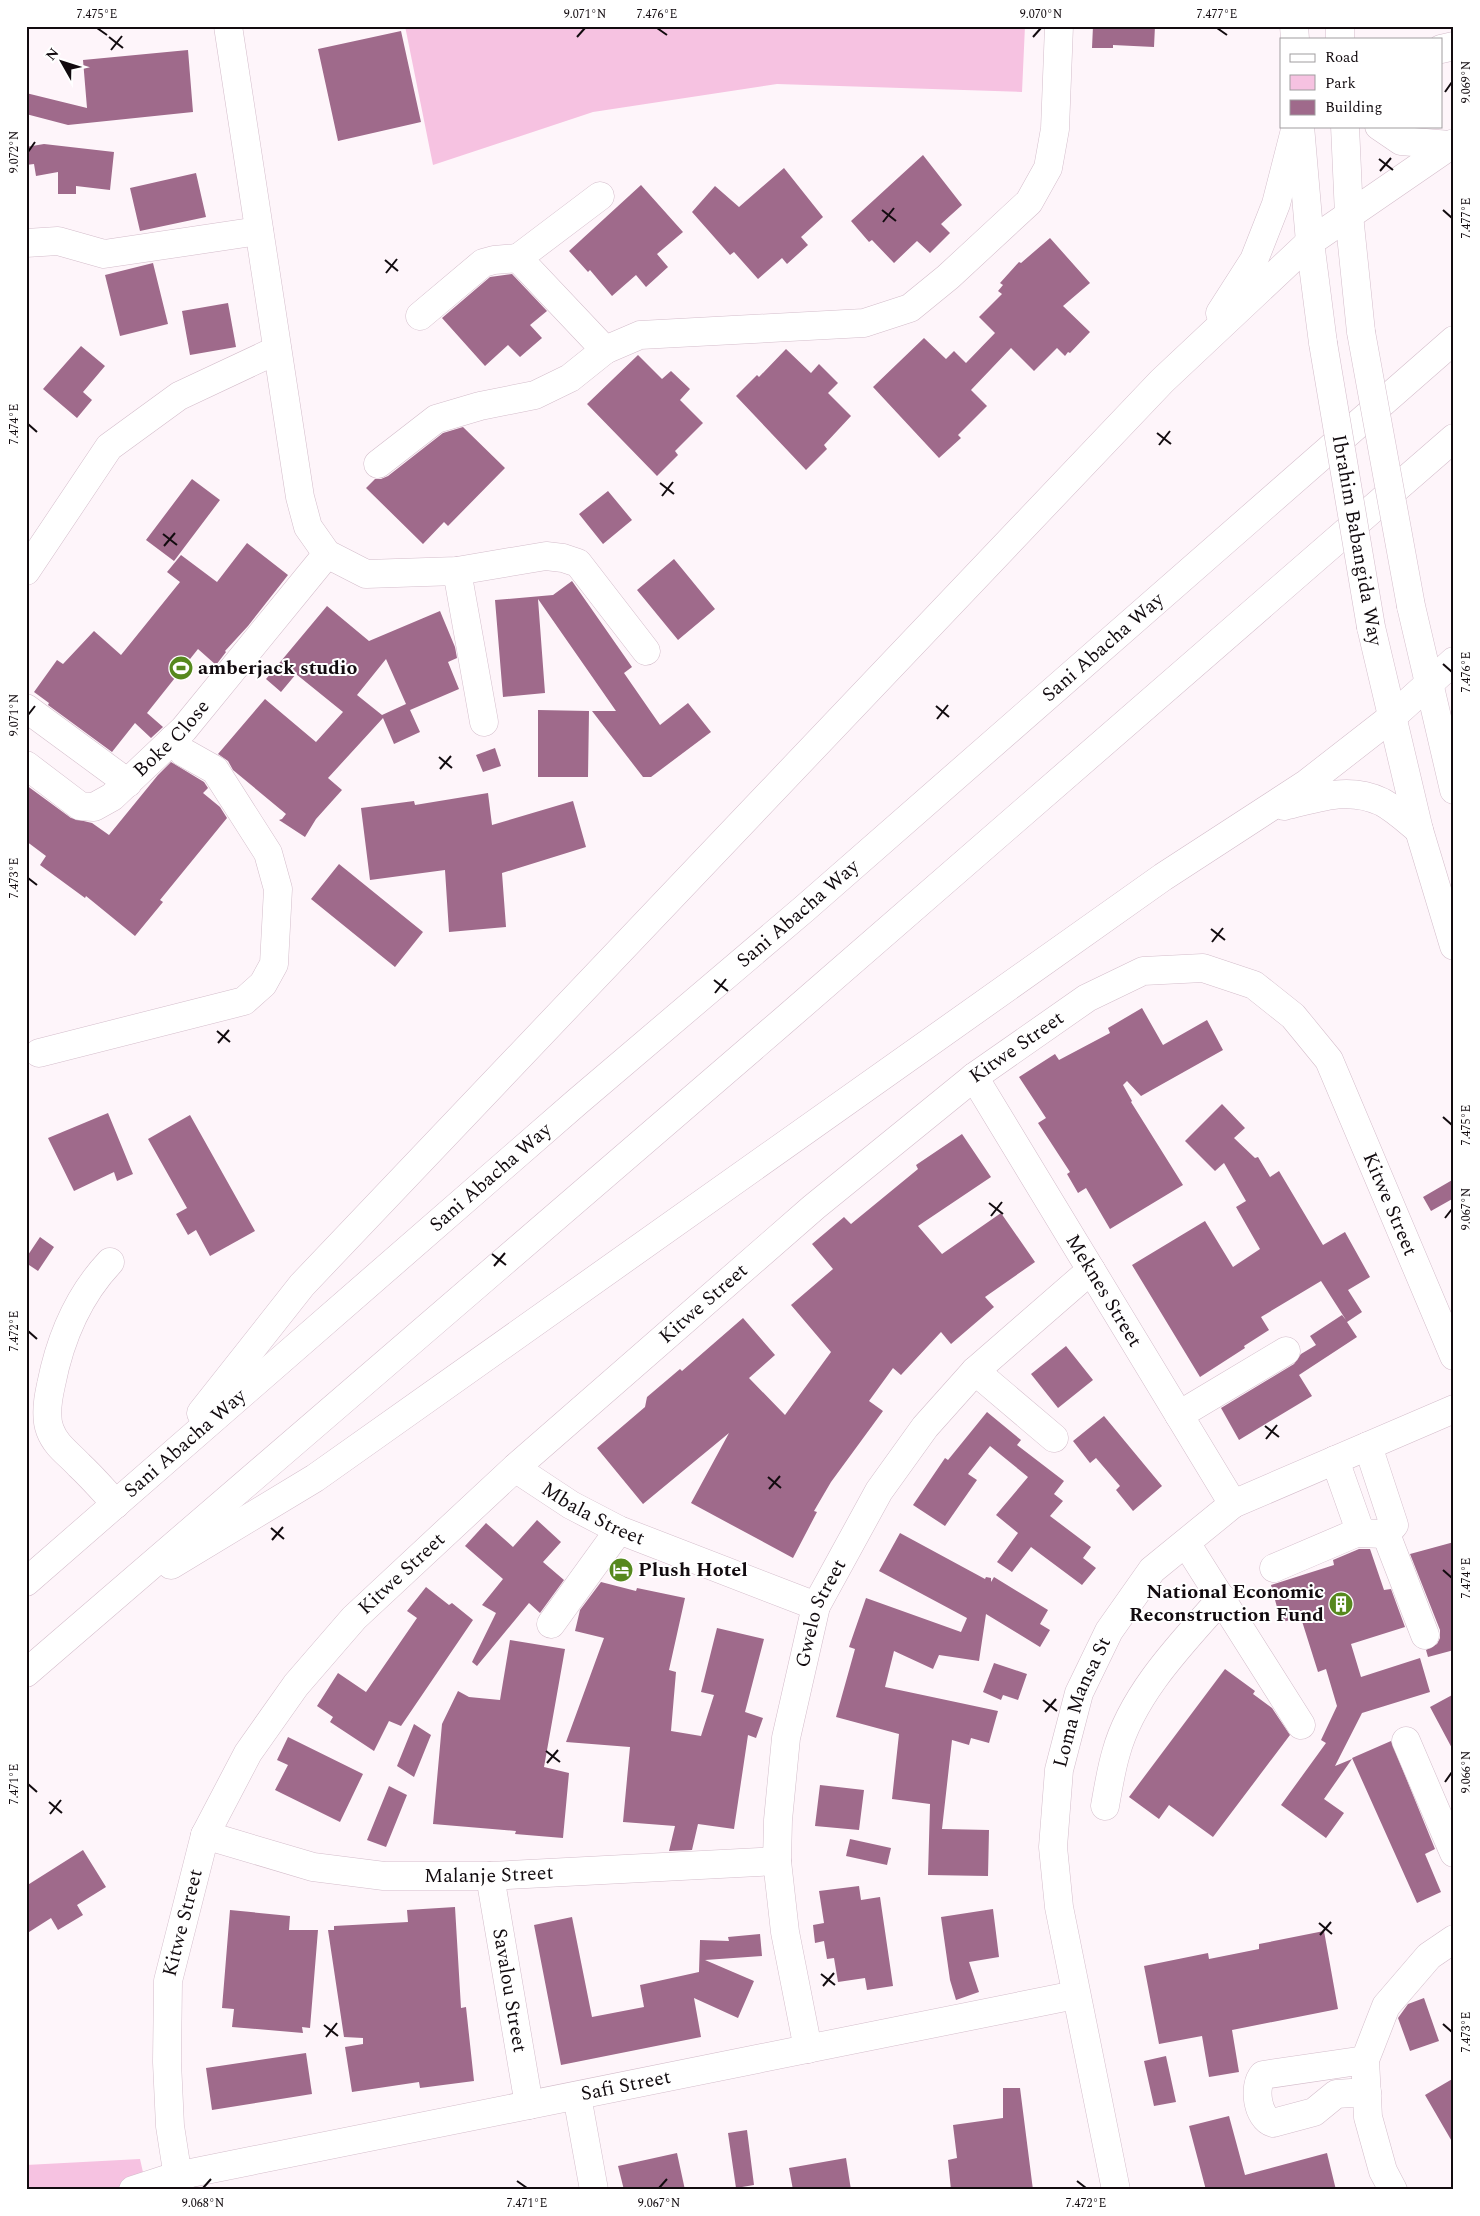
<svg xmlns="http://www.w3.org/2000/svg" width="1480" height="2216" viewBox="0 0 1480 2216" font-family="Spectral,serif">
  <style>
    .green { fill: #f6c2e1 }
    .building { fill: #9f6a8b; fill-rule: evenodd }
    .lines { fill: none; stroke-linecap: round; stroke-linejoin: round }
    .minor-casing { stroke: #d4bdcb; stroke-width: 29 }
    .major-casing { stroke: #d4bdcb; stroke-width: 29 }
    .highway-casing { stroke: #d4bdcb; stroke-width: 29 }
    .minor { stroke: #fff; stroke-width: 28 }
    .major { stroke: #fff; stroke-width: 28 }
    .highway { stroke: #fff; stroke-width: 28 }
    .major-bridge-casing { stroke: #d4bdcb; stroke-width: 29; stroke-linecap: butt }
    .major-bridge { stroke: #fff; stroke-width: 28 }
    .ticks { fill: none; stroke: #120b0f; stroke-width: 2 }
    .labels { text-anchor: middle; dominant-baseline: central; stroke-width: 4; stroke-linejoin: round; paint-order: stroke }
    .street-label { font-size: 20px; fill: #120b0f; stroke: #fff }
    .poi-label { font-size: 20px; font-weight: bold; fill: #120b0f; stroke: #fff; text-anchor: start }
    .neatline { fill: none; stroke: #120b0f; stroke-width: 2 }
    .ticks-label { font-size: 12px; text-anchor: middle; fill: #120b0f }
  </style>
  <rect width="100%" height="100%" fill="#fef5fa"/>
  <path class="green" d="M405 26H1025L1022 92 777 84 593 112 433 165Z
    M140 2159 147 2190H26V2165Z"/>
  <path class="building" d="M1093 26H1155L1154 47 1113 45V48H1092Z
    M401 31 421 122 338 141 318 49Z
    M188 50 193 112 68 125 26 114V93L87 108 83 60Z
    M44 144 114 152 110 190 76 186V194H58V172L36 176 34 164 26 165V147Z
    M923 155 962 205 941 224 950 233 930 253 917 241 894 263 872 240 869 242 851 221Z
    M784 168 823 217 801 237 808 245 787 264 782 258 758 279 734 252 730 255 692 212 715 186 739 207Z
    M196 173 206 217 140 231 130 188Z
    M641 185 683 232 657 254 668 267 646 287 636 275 612 296 590 270 588 272 569 251Z
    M1050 238 1090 283 1063 306 1090 332 1070 353 1068 352 1065 356 1057 348 1034 371 1011 348 971 390 987 406 958 435 961 438 939 458 873 387 924 338 946 359 954 351 966 363 995 333 979 317 1002 294 998 291 1003 285 1000 283 1019 262 1021 263Z
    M153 263 168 324 120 336 105 275Z
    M512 274 547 311 530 325 542 338 520 357 508 345 485 366 442 318 490 277Z
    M228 303 236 347 190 355 182 311Z
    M81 346 105 366 83 392 92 400 77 418 43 389Z
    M786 349 811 373 819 364 838 383 828 393 851 416 824 445 827 449 806 470 736 396 757 375 759 377Z
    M638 355 662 379 671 371 690 389 680 400 703 423 675 451 678 455 657 476 587 404Z
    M463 427 505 468 448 526 444 522 423 544 366 488 375 479H381L388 476 443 433Z
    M192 479 220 500 174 561 146 540Z
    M608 491 632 520 603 544 579 514Z
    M247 543 288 575 248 626 225 651 226 652 216 665 198 649 147 713 163 727 151 738 135 723 112 752 48 705 49 703 34 692 57 660 63 664 94 631 121 655 180 582 167 572 181 555 217 582Z
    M674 559 715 609 678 640 637 590Z
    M572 581 632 667 624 673 660 725 688 703 711 732 651 777H643L592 711H616L538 599 545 693 503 697 495 600 553 595Z
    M327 606 369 641 440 611 455 647 457 658 448 662 459 689 410 710 420 732 394 744 383 718 328 778 342 790 316 819 305 837 279 820 282 819 286 814 233 770 228 761 218 754 265 699 316 742 343 712 296 674 281 692 266 679ZM386 659 406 704 382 715 357 695Z
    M538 710 589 711 588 777H538Z
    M495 748 501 766 483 772 476 755Z
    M171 762 204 782 208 788 203 793 220 807 227 818 160 900 163 902 135 936 86 896 85 898 40 865 46 856 26 841V785L71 818 92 823 109 835 158 775Z
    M488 793 492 825 573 801 586 847 502 873 506 927 449 932 445 870 370 880 361 808 414 801 415 805Z
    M339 864 423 932 395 967 311 899Z
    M1142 1008 1163 1045 1207 1020 1223 1050 1141 1096 1127 1081 1123 1085 1132 1101 1131 1102 1183 1185 1110 1229 1086 1188 1078 1193 1067 1174 1070 1172 1038 1123 1046 1118 1019 1077 1055 1054 1059 1060 1110 1033 1108 1028Z
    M1222 1104 1245 1128 1234 1138 1255 1158 1258 1157 1270 1177 1279 1171 1323 1245 1345 1232 1370 1277 1348 1290 1362 1312 1347 1322 1357 1337 1299 1375 1312 1396 1239 1440 1221 1408 1294 1364 1301 1354 1316 1345 1310 1336 1342 1315 1346 1320 1321 1281 1261 1317 1269 1330 1244 1346 1245 1348 1200 1377 1132 1265 1205 1221 1233 1267 1260 1249 1236 1207 1246 1201 1224 1163 1215 1171 1185 1141Z
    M108 1113 133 1174 117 1181 114 1172 74 1191 48 1138Z
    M190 1115 255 1231 210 1256 196 1230 188 1235 176 1214 187 1208 148 1139Z
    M962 1134 991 1177 918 1226 942 1254 1001 1213 1035 1262 985 1297 994 1307 951 1344 941 1332 901 1375 893 1368 869 1401 883 1411 831 1482 814 1511 817 1512 793 1558 691 1503 729 1433 643 1504 597 1448 645 1407 647 1397 680 1369 682 1371 743 1318 775 1355 749 1378 785 1415 831 1352 791 1305 833 1269 812 1244 844 1217 851 1224 918 1169 916 1165Z
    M1454 1179V1198L1431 1211 1423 1197Z
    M40 1237 54 1247 38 1271 26 1263V1258Z
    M1066 1346 1093 1380 1058 1408 1031 1374Z
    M987 1412 1021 1440 1017 1445 1064 1481 1054 1494 1063 1501 1050 1516 1091 1547 1083 1558 1096 1568 1082 1585 1031 1547 1012 1572 997 1562 1018 1533 996 1515 1028 1477 990 1446 968 1474 977 1480 945 1526 913 1505 945 1458 948 1460Z
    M1104 1416 1162 1486 1133 1511 1116 1490 1120 1486 1096 1458 1090 1463 1073 1441Z
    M537 1520 561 1542 543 1562 564 1580 540 1613 529 1603 477 1666 472 1662 496 1613 482 1605 503 1579 465 1546 486 1523 513 1547Z
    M900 1533 985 1579 986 1577 991 1578V1582L994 1577 1048 1610 1040 1624 1050 1630 1040 1647 986 1614 979 1661 939 1655 933 1669 894 1651 885 1687 998 1711 989 1743 971 1738 969 1745 952 1740 942 1829 989 1830 988 1876 928 1875 930 1804 892 1799 899 1734 836 1717 855 1649 849 1647 866 1598 961 1632 967 1618 879 1571Z
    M1454 1542V1650L1428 1657 1426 1650 1437 1644 1440 1638V1630L1410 1554Z
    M1359 1549H1370L1384 1590 1391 1589 1405 1627 1351 1644 1361 1677 1420 1658 1430 1692 1362 1713 1335 1766 1352 1759 1324 1799 1344 1813 1326 1838 1281 1805 1326 1743 1321 1740 1337 1706 1326 1669 1318 1672 1301 1618 1281 1622 1271 1585 1334 1565 1333 1560Z
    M601 1582 636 1591 637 1588 685 1598 669 1670 676 1672 671 1731 701 1736 714 1695 701 1692 717 1628 764 1639 745 1712 763 1718 756 1738 748 1735 734 1829 698 1824 692 1850 669 1851 675 1826 623 1822 630 1747 566 1742 604 1638 575 1631 580 1610Z
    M426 1587 449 1605 452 1603 473 1620 401 1726 389 1721 374 1751 330 1722 333 1717 317 1706 338 1673 366 1692 417 1618 407 1611Z
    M510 1640 565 1649 544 1767 569 1773 563 1838 515 1834 516 1831 433 1824 442 1724 458 1691 469 1697 500 1700Z
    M994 1663 1027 1674 1018 1700 1003 1695 1001 1700 983 1692Z
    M1225 1669 1255 1691 1253 1694 1272 1708 1290 1735 1213 1837 1169 1805 1159 1819 1129 1797Z
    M1454 1694V1752L1430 1707Z
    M414 1724 431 1735 414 1777 397 1766Z
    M288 1737 363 1774 340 1822 275 1790 288 1765 277 1760Z
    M1391 1741 1435 1849 1425 1854 1441 1892 1417 1903 1352 1758Z
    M820 1785 864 1790 859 1830 815 1826Z
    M389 1786 407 1795 386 1847 367 1840Z
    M850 1839 891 1848 887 1865 846 1856Z
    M83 1850 106 1887 77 1905 83 1915 58 1930 51 1918 26 1934V1886Z
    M859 1886 861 1900 880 1897 893 1986 867 1990 865 1978 838 1982 834 1958 827 1959 824 1941 815 1943 813 1925 824 1923 819 1891Z
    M455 1907 461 2008 466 2007 474 2081 420 2088 419 2082 352 2092 345 2047 363 2044V2038L344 2037 328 1930H334V1926L408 1922 407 1910Z
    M993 1909 999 1957 969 1962 979 1992 956 2000 950 1980 941 1917Z
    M230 1910 290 1916 289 1930H318L310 2028 302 2027 303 2033 232 2027 234 2009 222 2008Z
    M572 1917 592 2017 644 2007 640 1985 699 1972 700 1940 729 1941 728 1937 760 1934 762 1956 705 1960 754 1981 738 2018 694 1998 701 2037 561 2065 534 1925Z
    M1324 1931 1338 2009 1232 2030 1239 2072 1209 2077 1202 2036 1159 2044 1144 1966 1208 1953 1209 1959 1259 1949V1944Z
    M1424 1998 1439 2041 1410 2051 1398 2018 1408 2004Z
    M306 2053 312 2094 212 2110 206 2068Z
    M1166 2056 1176 2102 1154 2106 1144 2061Z
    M1454 2078V2145L1425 2095Z
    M1003 2088H1020L1033 2190H951L948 2160 957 2158 953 2125 1003 2118Z
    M1229 2116 1245 2175 1327 2153 1336 2190H1206L1189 2126Z
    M747 2130 754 2185 736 2188 728 2133Z
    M677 2153 685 2190H624L618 2166Z
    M846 2158 851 2190H793L789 2168Z"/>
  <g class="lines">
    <defs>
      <g id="minor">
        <path d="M228 26 300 497 308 527 327 554 366 574 457 571 546 556 563 558 578 563 646 651"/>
        <path d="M1441 49 1454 46"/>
        <path d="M600 196 518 258 605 350"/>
        <path d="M26 243 58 241 104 254 259 231"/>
        <path d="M420 316 483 263 494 260 518 258"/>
        <path d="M378 464 436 419 480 406 535 395 570 378 605 350 640 335 864 323 910 308 948 277 1029 202 1048 168 1055 129 1059 26"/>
        <path d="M26 571 109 447 179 396 277 350"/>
        <path d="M457 571 484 722"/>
        <path d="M26 708 128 783"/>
        <path id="s1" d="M26 765 80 806 94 807 112 797 184 729 327 554"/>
        <path d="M39 1053 244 1001 263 984 274 964 278 889 268 853 215 770 183 752 173 739"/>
        <path id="s2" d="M974 1077 1233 1504"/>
        <path d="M110 1262C77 1297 60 1339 51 1385 48 1398 45 1417 50 1430 56 1446 68 1453 79 1465 92 1477 104 1491 116 1504"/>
        <path d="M975 1371 1054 1438"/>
        <path d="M1179 1415 1286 1351"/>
        <path id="s3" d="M515 1468 571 1505 619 1530 816 1606"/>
        <path d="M1356 1533 1386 1534 1394 1525 1368 1446"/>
        <path d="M1386 1534 1425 1635"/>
        <path d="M1186 1543 1301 1725"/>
        <path d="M1274 1568 1356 1533 1359 1528 1335 1460"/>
        <path d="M551 1624 619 1530"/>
        <path d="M1406 1741 1454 1853"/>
        <path d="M1105 1806C1108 1789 1111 1770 1116 1753 1132 1694 1182 1643 1222 1598"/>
        <path id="s4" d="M205 1835 313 1867 384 1876H490L777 1861"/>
        <path id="s5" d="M490 1876 529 2105"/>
        <path id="s6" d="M808 2049 785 1932 777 1861 778 1820 786 1738 816 1606 879 1491 925 1427 975 1371 1091 1270"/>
        <path d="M1365 2060 1263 2075C1253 2086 1257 2118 1273 2123L1314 2112 1336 2094 1367 2092"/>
        <path d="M577 2096 594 2190"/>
        <path id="s7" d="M133 2190 176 2176 1075 1995"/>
        <path id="s8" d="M180 2190 170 2126 167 2062 168 1981 205 1835 248 1753 296 1685 354 1618 515 1468 814 1207 974 1077 1087 998 1143 971 1203 968 1254 985 1293 1016 1329 1060 1454 1356"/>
        <path id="s9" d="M1116 2190 1059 1907 1053 1847 1059 1770 1079 1693 1109 1631 1152 1570 1233 1504 1454 1409"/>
        <path d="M1393 2190 1383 2171 1368 2117 1365 2060 1386 2006 1429 1956 1454 1939"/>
      </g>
      <path id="major" d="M1294 26 1295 39
        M1340 26V39
        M1300 126 1310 242 1323 343
        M1345 126 1349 215 1361 332
        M1411 606 1454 790
        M1371 627 1419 830 1454 946"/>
      <g id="highway">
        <path d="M1379 126 1401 141 1450 145"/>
        <path d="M1220 313 1254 260 1276 204 1296 126"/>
        <path d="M1284 806C1319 798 1348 786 1382 802 1395 809 1408 821 1419 830"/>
        <path d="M201 1413 302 1285 1162 381 1310 242 1454 143"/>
        <path d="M171 1565 315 1478 1163 877 1306 784 1392 717 1454 661"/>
        <path id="s10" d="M26 1582 577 1102 804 909 1454 340"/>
        <path d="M26 1673 782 1022 1454 438"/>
      </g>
    </defs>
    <use href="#minor" class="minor-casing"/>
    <use href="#major" class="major-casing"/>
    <use href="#highway" class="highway-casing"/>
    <use href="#minor" class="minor"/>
    <use href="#major" class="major"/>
    <use href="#highway" class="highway"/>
    <defs>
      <path id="major-bridge" d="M1361 332 1411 606
        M1323 343 1371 627"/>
    </defs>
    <use href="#major-bridge" class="major-bridge-casing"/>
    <use href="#major-bridge" class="major-bridge"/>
  </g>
  <path class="ticks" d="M97 28 107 35M657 28 667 35M1217 28 1227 35M109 37 123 48M577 37 585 28M1033 37 1041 28M111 50 122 36M1445 92 1452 82M28 152 35 142M1379 159 1393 170M1380 171 1391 158M882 210 896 221M1443 210 1452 218M883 222 894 208M385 260 398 271M386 273 397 259M28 424 37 432M1157 433 1171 444M1159 445 1170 431M660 483 674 494M662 496 673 482M163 534 177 545M164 546 175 533M1443 664 1452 672M936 706 949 717M28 715 35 706M937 719 948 705M439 757 452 768M440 769 451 756M28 878 37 885M1211 929 1225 940M1212 942 1223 928M714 980 728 991M715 993 726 979M217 1031 230 1042M218 1043 229 1030M1443 1117 1452 1125M989 1203 1003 1214M991 1216 1002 1202M1445 1218 1452 1209M492 1254 506 1265M494 1266 505 1253M28 1331 37 1339M1265 1426 1279 1437M1266 1439 1277 1425M768 1477 781 1488M769 1489 780 1476M271 1528 284 1539M272 1540 283 1527M1443 1570 1452 1578M1043 1700 1057 1711M1045 1712 1056 1699M546 1751 560 1762M547 1763 558 1750M1445 1782 1452 1772M28 1784 37 1792M49 1802 62 1813M50 1814 61 1800M1319 1923 1332 1934M1320 1935 1331 1922M821 1974 835 1985M823 1986 834 1973M1443 2024 1452 2032M324 2025 338 2036M326 2037 337 2023M517 2181 527 2188M1077 2181 1086 2188M203 2188 211 2179M659 2188 667 2179"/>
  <defs>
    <symbol id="stadium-disc" viewBox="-11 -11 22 22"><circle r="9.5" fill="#56881d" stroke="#fff"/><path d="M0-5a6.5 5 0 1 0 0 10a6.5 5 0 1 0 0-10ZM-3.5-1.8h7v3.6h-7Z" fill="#fff"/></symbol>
    <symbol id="hotel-disc" viewBox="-11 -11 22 22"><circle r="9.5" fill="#56881d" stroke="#fff"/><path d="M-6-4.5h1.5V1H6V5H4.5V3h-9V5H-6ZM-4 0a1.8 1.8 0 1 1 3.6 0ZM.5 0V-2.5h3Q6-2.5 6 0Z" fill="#fff"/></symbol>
    <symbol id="building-disc" viewBox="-11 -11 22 22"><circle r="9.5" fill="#56881d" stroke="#fff"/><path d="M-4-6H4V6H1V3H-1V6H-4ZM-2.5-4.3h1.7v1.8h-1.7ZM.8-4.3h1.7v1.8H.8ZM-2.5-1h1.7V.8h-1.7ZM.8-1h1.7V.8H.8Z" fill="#fff"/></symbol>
  </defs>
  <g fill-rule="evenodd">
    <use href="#stadium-disc" x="167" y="654" width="28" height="28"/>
    <use href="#hotel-disc" x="607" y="1556" width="28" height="28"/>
    <use href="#building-disc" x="1327" y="1590" width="28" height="28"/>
  </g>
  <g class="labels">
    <g class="street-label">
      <text transform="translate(1357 540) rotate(80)">Ibrahim Babangida Way</text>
      <text stroke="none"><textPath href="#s10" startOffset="1426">Sani Abacha Way</textPath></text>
      <text stroke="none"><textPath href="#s1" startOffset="186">Boke Close</textPath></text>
      <text stroke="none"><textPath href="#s10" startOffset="1021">Sani Abacha Way</textPath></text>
      <text stroke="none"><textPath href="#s8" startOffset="1500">Kitwe Street</textPath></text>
      <text stroke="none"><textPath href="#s10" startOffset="616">Sani Abacha Way</textPath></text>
      <text stroke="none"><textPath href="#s8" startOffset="2025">Kitwe Street</textPath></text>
      <text stroke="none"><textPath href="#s2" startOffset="250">Meknes Street</textPath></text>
      <text stroke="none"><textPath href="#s8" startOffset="1095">Kitwe Street</textPath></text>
      <text stroke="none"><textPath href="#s10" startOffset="211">Sani Abacha Way</textPath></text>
      <text stroke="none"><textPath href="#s3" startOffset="91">Mbala Street</textPath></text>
      <text stroke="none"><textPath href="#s8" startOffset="690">Kitwe Street</textPath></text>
      <text stroke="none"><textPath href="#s6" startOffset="444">Gwelo Street</textPath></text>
      <text stroke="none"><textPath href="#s9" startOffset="498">Loma Mansa St</textPath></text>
      <text stroke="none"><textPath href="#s4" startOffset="289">Malanje Street</textPath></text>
      <text stroke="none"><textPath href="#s8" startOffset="270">Kitwe Street</textPath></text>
      <text stroke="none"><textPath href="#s5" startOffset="116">Savalou Street</textPath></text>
      <text stroke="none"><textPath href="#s7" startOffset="504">Safi Street</textPath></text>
    </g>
    <g class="poi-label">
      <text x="198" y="668">amberjack studio</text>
      <text x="638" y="1570">Plush Hotel</text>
      <text x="1324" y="1592" text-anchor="end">National Economic<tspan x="1324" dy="23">Reconstruction Fund</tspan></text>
    </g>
  </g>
  <rect width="1480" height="2216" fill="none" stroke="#ffffff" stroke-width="55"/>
  <rect x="1280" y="38" width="162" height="90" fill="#ffffff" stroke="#a09d9f"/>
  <rect x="1290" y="54" width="25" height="8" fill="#ffffff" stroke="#a09d9f"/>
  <text x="1325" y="62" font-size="15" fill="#120b0f">Road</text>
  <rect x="1290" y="75" width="25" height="15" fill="#f6c2e1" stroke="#a09d9f"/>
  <text x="1325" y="88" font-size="15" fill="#120b0f">Park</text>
  <rect x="1290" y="100" width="25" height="15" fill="#9f6a8b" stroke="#a09d9f"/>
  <text x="1325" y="112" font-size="15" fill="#120b0f">Building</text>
  <g transform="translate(62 62) rotate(309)" stroke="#ffffff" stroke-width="4" paint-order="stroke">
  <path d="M0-4L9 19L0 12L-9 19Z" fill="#120b0f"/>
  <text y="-8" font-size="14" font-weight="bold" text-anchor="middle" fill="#120b0f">N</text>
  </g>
  <rect x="28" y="28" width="1424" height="2160" class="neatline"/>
  <g class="ticks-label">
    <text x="97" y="18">7.475°E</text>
    <text x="585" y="18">9.071°N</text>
    <text x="657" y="18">7.476°E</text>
    <text x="1041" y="18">9.070°N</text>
    <text x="1217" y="18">7.477°E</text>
    <text transform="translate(1466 82) rotate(-90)" y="4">9.069°N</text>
    <text transform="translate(14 152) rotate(-90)" y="4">9.072°N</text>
    <text transform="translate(1466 218) rotate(-90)" y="4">7.477°E</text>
    <text transform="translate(14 424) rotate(-90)" y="4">7.474°E</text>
    <text transform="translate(1466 672) rotate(-90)" y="4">7.476°E</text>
    <text transform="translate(14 715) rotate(-90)" y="4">9.071°N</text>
    <text transform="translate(14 878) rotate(-90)" y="4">7.473°E</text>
    <text transform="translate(1466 1125) rotate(-90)" y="4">7.475°E</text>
    <text transform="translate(1466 1209) rotate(-90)" y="4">9.067°N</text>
    <text transform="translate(14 1331) rotate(-90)" y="4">7.472°E</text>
    <text transform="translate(1466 1578) rotate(-90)" y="4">7.474°E</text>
    <text transform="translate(1466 1772) rotate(-90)" y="4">9.066°N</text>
    <text transform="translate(14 1784) rotate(-90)" y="4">7.471°E</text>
    <text transform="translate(1466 2032) rotate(-90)" y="4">7.473°E</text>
    <text x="203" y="2207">9.068°N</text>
    <text x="527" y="2207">7.471°E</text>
    <text x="659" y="2207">9.067°N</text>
    <text x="1086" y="2207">7.472°E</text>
  </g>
</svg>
